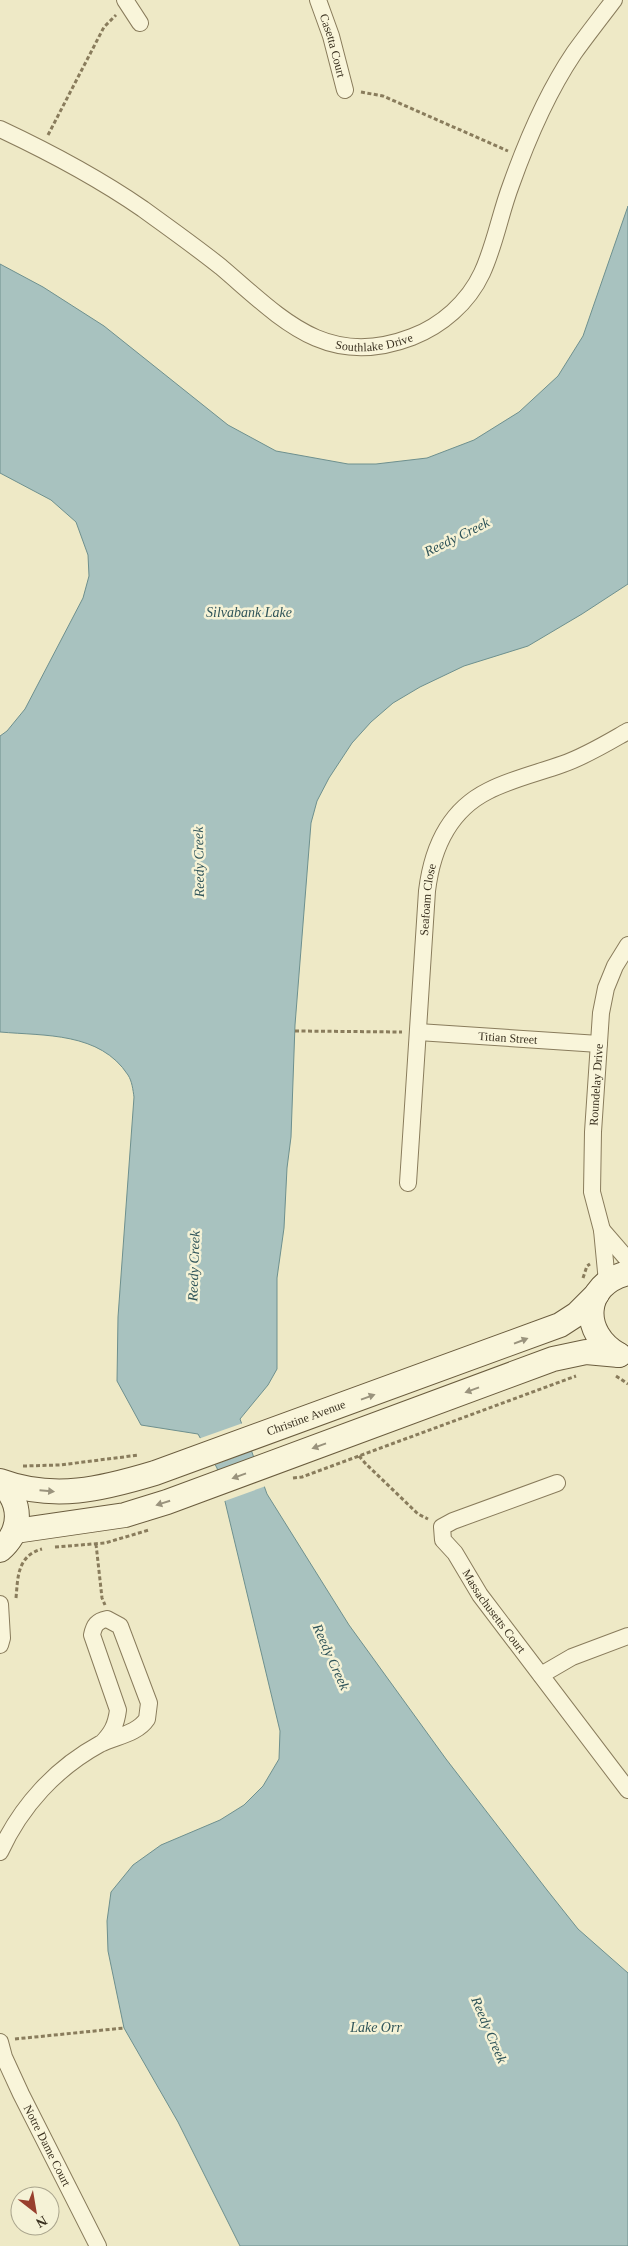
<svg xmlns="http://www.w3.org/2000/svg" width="628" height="2246" viewBox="0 0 628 2246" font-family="'Times New Roman',serif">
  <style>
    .water { fill: #a8c2bf; stroke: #6e908e }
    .pier { fill: #eee9c6 }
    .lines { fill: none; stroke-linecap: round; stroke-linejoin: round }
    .minor-casing { stroke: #897c5c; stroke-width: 18 }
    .secondary-casing { stroke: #6b5d3f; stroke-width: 26 }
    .path { stroke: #897c5c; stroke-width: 3; stroke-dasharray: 4 2.5; stroke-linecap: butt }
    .minor { stroke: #f9f5da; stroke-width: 16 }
    .secondary { stroke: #f9f5da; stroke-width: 24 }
    .oneway { fill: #9a937d }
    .labels { text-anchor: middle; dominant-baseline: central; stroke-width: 5; stroke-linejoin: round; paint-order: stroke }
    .street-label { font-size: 12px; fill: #3a3120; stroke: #f5f2d6 }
    .water-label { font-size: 14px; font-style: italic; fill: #2f5459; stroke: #f5f2d6 }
  </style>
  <rect width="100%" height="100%" fill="#eee9c6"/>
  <path class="water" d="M628 206V584L582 614 528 646 464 666 420 687 393 703 371 722 352 743 329 778 317 801 311 823 295 1025 291 1137 287 1168 284 1228 277 1278V1369L268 1385 240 1419 267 1494 349 1625 446 1759 547 1890 578 1929 628 1973V2246H240L178 2122 124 2028 108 1951 107 1921 111 1892 133 1865 161 1845 220 1820 244 1805 263 1786 279 1759 280 1731 217 1468 198 1434 141 1425 117 1381 118 1317 134 1097C133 1090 132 1081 128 1075 100 1032 45 1036 0 1032V736L7 731 25 709 83 598 89 576 88 555 76 522 51 500 0 473V264L43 287 104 326 228 425 276 451 348 464H376L427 458 474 440 519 412 558 376 583 336Z"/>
  <path class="pier" d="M243 1423 253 1450 212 1466 198 1439Z
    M256 1458 266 1486 222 1502 215 1474Z"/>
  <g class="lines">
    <defs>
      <g id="minor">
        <path d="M125 0 140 23"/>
        <path id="s1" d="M318 0 331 36 345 90"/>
        <path id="s2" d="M0 129C49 152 98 178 143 209 169 228 196 247 221 267 281 318 326 370 412 337 441 326 468 303 482 273 495 245 500 214 511 185 527 140 547 93 574 53 587 35 601 17 614 0"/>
        <path id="s3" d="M418 1032 599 1044"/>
        <path id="s4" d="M408 1183 427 891C432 850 448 811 488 791 511 779 538 773 563 764 586 756 607 743 628 731"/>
        <path d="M602 1230 628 1260"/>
        <path id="s5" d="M607 1282 602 1230 592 1192 593 1132 601 1013 606 988 615 966 628 945"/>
        <path id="s6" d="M557 1483 453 1521 442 1527 443 1540 455 1553 480 1595 628 1790"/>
        <path d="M0 1604 2 1638 0 1645"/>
        <path d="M541 1675 572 1657 628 1636"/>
        <path d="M0 1852C21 1806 56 1768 100 1744 116 1736 137 1734 147 1719L149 1703 123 1634 120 1626 107 1619C97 1621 94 1625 92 1635L118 1710C116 1725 112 1733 102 1743"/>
        <path id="s7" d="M0 2042 4 2057 21 2094 98 2246"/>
      </g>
      <g id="secondary">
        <path d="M619 1355C580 1333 582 1284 628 1273"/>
        <path id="s8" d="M0 1481C54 1501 102 1489 155 1473L560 1325 577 1314 597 1294"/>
        <path d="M0 1482C22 1502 23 1530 0 1550"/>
        <path d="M15 1531 125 1515 167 1502 553 1359 586 1352 619 1355"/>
      </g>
    </defs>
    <use href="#minor" class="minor-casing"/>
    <use href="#secondary" class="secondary-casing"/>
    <path class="path" d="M361 92 383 96 508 151
      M48 135 104 27 116 15
      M295 1031 402 1032
      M583 1278 587 1266 590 1264
      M616 1376 628 1384
      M359 1456 366 1464 418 1514 428 1519
      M23 1466 60 1465 139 1455
      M293 1478 302 1477 576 1376
      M96 1544 102 1598 105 1605
      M55 1547 105 1543 149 1530
      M16 1598C18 1577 17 1556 42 1549
      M15 2039 124 2028"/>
    <use href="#minor" class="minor"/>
    <use href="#secondary" class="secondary"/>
  </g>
  <defs><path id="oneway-solid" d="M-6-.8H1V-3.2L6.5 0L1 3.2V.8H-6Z" transform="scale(1.25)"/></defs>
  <g class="oneway">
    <use href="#oneway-solid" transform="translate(521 1341) rotate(-21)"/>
    <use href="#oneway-solid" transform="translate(472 1390) rotate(160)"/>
    <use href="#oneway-solid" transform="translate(368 1397) rotate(-20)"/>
    <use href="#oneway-solid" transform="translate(319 1446) rotate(160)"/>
    <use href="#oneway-solid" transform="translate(239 1476) rotate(160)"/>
    <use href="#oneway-solid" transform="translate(47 1491) rotate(5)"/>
    <use href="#oneway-solid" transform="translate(163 1503) rotate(162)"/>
  </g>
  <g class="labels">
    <g class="street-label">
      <text stroke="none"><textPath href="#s1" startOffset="48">Casetta Court</textPath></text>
      <text stroke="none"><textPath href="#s2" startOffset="440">Southlake Drive</textPath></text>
      <text stroke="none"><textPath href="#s4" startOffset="284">Seafoam Close</textPath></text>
      <text stroke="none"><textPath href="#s3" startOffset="90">Titian Street</textPath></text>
      <text stroke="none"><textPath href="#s5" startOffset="199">Roundelay Drive</textPath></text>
      <text stroke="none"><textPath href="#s8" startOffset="319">Christine Avenue</textPath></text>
      <text stroke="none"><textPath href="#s6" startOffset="224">Massachusetts Court</textPath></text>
      <text stroke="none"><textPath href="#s7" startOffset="114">Notre Dame Court</textPath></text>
    </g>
    <g class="water-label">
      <text transform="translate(457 537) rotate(-26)">Reedy Creek</text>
      <text x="249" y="612">Silvabank Lake</text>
      <text transform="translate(199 862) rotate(-91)">Reedy Creek</text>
      <text transform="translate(194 1266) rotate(-88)">Reedy Creek</text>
      <text transform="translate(331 1657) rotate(66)">Reedy Creek</text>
      <text x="376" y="2027">Lake Orr</text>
      <text transform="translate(489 2030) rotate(67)">Reedy Creek</text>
    </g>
  </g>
  <g transform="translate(35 2211) rotate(149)"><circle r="24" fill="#f5f2d6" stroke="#aaa58d"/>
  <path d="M0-4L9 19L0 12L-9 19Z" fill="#983f2d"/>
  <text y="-8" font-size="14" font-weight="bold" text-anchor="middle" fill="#3a3120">N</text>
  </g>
</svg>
